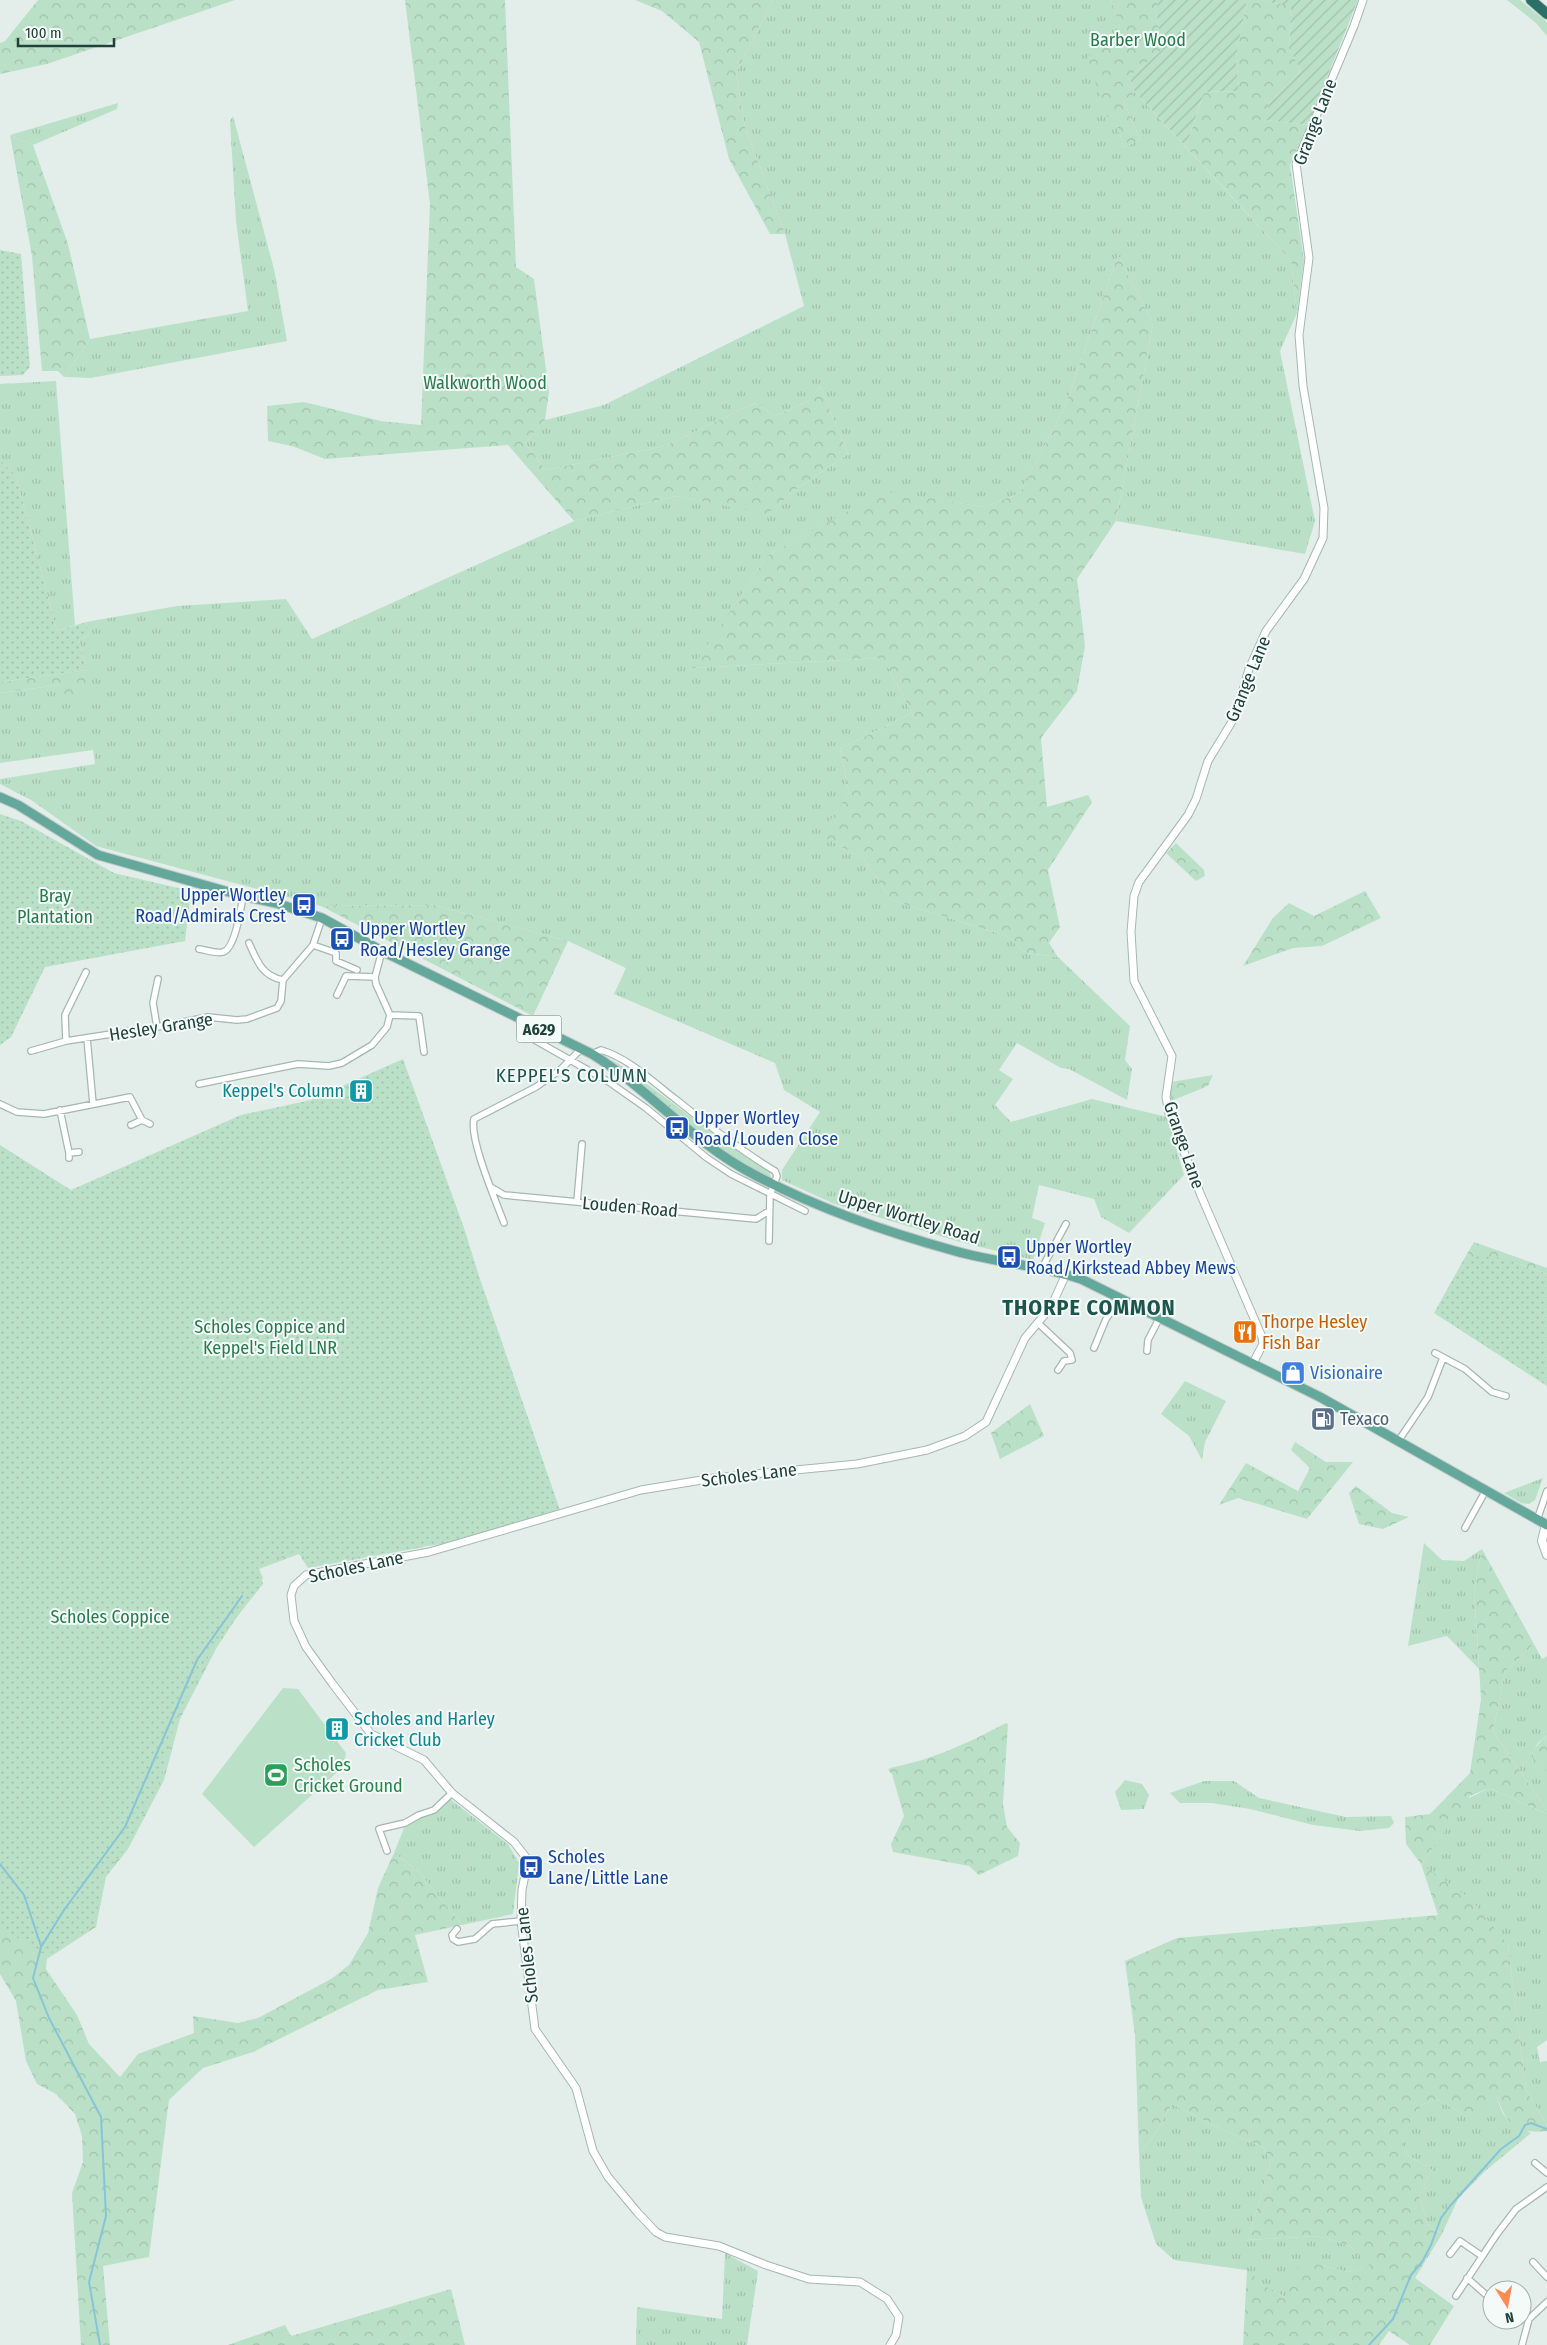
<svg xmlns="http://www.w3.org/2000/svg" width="1547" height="2345" viewBox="0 0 1547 2345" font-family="'Fira Sans Condensed',sans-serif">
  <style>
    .grass { fill: url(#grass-tufts) }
    .forest { fill: url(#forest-crowns) }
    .park { fill: url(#park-dots) }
    .garden { fill: url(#garden-furrows) }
    .pitch { fill: #bae1c8 }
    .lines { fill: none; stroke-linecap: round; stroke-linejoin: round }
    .stream { stroke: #87c4d7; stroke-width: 2 }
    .minor-casing { stroke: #a5b7b2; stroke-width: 8 }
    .tertiary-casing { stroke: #a5b7b2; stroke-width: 9 }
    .secondary-casing { stroke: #a0bbb3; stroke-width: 10 }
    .primary-casing { stroke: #c1cac8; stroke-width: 11 }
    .motorway-casing { stroke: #c1cac8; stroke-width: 12 }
    .minor { stroke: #fff; stroke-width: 5.5 }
    .tertiary { stroke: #fff; stroke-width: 7 }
    .secondary { stroke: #fff; stroke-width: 8 }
    .primary { stroke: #64a79b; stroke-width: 9 }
    .motorway { stroke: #2a7067; stroke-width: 10 }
    .labels { text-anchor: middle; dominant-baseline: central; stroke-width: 4; stroke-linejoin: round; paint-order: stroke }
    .shield { fill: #f4faf7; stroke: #607873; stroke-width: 1 }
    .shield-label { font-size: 16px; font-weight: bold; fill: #21413b }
    .park-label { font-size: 18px; fill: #287b4f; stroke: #f4faf7 }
    .street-label { font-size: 18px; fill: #21413b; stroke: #f4faf7 }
    .transit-label { font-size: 18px; fill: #164399; stroke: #f4faf7; text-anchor: start }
    .culture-label { font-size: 18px; fill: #0d838f; stroke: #f4faf7; text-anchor: end }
    .food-label { font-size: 18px; fill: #c56008; stroke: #f4faf7; text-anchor: start }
    .shop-label { font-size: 18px; fill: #366cbe; stroke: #f4faf7; text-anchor: start }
    .service-label { font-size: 18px; fill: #4e5e75; stroke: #f4faf7; text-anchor: start }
    .leisure-label { font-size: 18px; fill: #27864d; stroke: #f4faf7; text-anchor: start }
    .neighbourhood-label { font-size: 19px; letter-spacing: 1px; fill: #1b554c; stroke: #f4faf7 }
    .district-label { font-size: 22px; font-weight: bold; letter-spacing: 1px; fill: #1b554c; stroke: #f4faf7 }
  </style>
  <defs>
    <pattern id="grass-tufts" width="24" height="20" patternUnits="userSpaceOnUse" patternTransform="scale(1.25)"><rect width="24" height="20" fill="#bae1c8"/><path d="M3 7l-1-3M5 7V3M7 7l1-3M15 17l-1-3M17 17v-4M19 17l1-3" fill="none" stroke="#a0c2ad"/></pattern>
    <pattern id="forest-crowns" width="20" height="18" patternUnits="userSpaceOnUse" patternTransform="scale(1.25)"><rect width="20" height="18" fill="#bae1c8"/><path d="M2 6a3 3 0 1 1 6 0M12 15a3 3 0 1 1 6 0" fill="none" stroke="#a0c2ad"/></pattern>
    <pattern id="park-dots" width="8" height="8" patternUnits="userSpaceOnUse" patternTransform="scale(1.25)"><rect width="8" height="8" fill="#bae1c8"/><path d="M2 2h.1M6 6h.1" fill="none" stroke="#a0c2ad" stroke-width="1.8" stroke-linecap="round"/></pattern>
    <pattern id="garden-furrows" width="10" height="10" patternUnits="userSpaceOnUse" patternTransform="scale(1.25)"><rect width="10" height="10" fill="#bae1c8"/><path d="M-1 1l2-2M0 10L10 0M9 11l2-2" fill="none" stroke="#a0c2ad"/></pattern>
  </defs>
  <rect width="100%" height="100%" fill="#e3eeea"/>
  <path class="grass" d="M773 0H1111L1120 26 1107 116 1114 114 1124 148 1140 139 1124 102 1135 92 1291 261 1297 313 1280 351 1315 521 1305 554 1116 521 1153 324 1118 255 1065 406 1020 493 985 507 884 492 767 556 693 668 883 658 912 713 840 749 849 793 821 835 864 859 891 900 1007 936 1026 953 1058 957 1130 1026 1125 1060 1132 1069 1127 1100 1069 1069 1061 1068 1017 1043 999 1070 1013 1079 995 1105 1011 1122 1092 1099 1167 1117 1184 1175 1129 1233 1101 1217 1094 1199 1039 1185 1032 1218 1045 1223 1033 1260 960 1242 832 1203 782 1180V1170L820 1112 784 1090 775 1063 614 994 626 968 568 941 434 905 321 906 96 846 31 800 0 784V779L95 764 93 750 0 763V693L59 685 87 699V670L79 640 89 635 86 622 177 606 286 599 312 639 574 521 676 496 767 513 795 490 848 454 820 386 809 401 775 416 755 403 665 446 546 470 525 443 545 420 604 405 804 306 785 234 745 127 736 73Z
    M1507 0H1520L1547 22V36L1536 23Z
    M118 103 117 109 33 145 10 135Z
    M233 116 274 269 287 341 91 378 64 377 90 339 248 311 236 221 230 121Z
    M56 381 75 625 57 631 16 476 0 460V384Z
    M610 1058C665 1095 714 1137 770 1172L771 1179 729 1158 695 1132Z
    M1185 1381 1226 1401 1205 1442 1202 1460 1189 1436 1161 1414Z
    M1543 1478 1535 1500 1529 1504 1521 1503 1504 1493Z
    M1424 1543 1442 1560 1464 1561 1482 1549 1474 1590 1479 1669 1447 1636 1408 1646Z
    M1534 1644 1542 1659 1547 1656V1735L1537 1744 1533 1755 1539 1767 1547 1771V1810L1493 1732 1505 1671Z
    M1125 1780 1142 1784 1149 1795 1144 1809 1121 1810 1115 1792Z
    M1204 1781H1234L1259 1798 1346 1817 1391 1816 1394 1823 1389 1828 1360 1831 1313 1825 1250 1809 1212 1803H1180L1170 1793Z
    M1489 1788 1547 1814V2040L1537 2047 1540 2062 1547 2061V2125L1526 2090 1508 1945 1421 1864 1467 1799Z
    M450 1799 508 1844 519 1863 513 1914 462 1925 418 1871 394 1853 404 1828Z
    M1497 2096C1503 2121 1509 2122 1531 2133L1484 2172 1458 2199 1442 2234 1429 2227 1419 2196 1432 2170 1405 2153 1400 2138 1421 2105 1437 2099 1463 2114Z
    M1172 2104 1225 2131 1263 2147 1271 2162 1248 2240 1317 2236 1349 2245 1372 2267 1348 2272 1318 2264 1285 2297 1267 2287 1246 2270 1174 2260 1156 2244 1141 2197 1139 2154 1156 2133Z
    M725 2253 758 2271 747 2345H636L637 2307 722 2319Z"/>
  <path class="forest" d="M38 0H235L47 64 0 74V43L5 41Z
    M405 0H505L516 267 534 279 549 392 545 420 525 443 546 470 665 446 755 403 775 416 809 401 820 386 848 454 795 490 767 514 676 496 574 521 508 445 325 459 292 446 268 441 267 406 304 402 381 421 421 425 430 204Z
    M635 0H773L736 73 745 127 785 234H770L729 159 699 42 662 11Z
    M1111 0H1158L1156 13 1163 49 1129 77 1135 92 1124 102 1140 139 1124 148 1114 115 1107 117 1087 58 1120 27Z
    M1247 0H1268L1273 3 1291 5 1289 49 1301 70 1269 103 1266 120 1308 125 1290 165 1304 260 1297 313 1291 261 1186 147 1204 92 1239 91 1236 57Z
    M10 135 33 145 68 244 90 339 64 377 58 371H42L32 256Z
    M1118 255 1153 324 1116 521 1077 579 1085 646 1077 691 1041 738 1047 807 1088 795 1092 802 1048 870 1060 927 1049 943 1058 957 1026 953 1007 936 891 900 864 859 820 835 849 793 840 749 912 713 883 658 692 668 767 556 884 491 985 507 1020 493 1065 406Z
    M87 670V699L63 700 59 685 0 693V682Z
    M1176 843 1204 870 1205 876 1196 881 1166 853Z
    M1365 891 1381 918 1322 946 1293 948 1243 966 1273 918 1289 903 1314 916Z
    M434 905 568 941 533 1016 321 906Z
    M1213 1075 1208 1086 1171 1101V1082Z
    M1474 1242 1547 1268V1274C1519 1264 1494 1252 1464 1259Z
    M0 1371 306 1532 424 1547 308 1568 299 1554 259 1569 263 1578 217 1647 180 1719 164 1780 128 1849 106 1877 96 1927 47 1959 46 1969 77 2015 89 2044 120 2077 138 2054 194 2033 193 2016 238 2023 258 2018 331 1979 349 1965 368 1933 378 1888 394 1853 418 1871 462 1925 415 1935 428 1982 378 1990 253 2052 203 2068 169 2100 149 2257 103 2266 110 2345H81L72 2193 83 2162 82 2136 75 2114 56 2094 37 2084 26 2061 16 2001 0 1974Z
    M1030 1404 1044 1436 1000 1459 991 1433Z
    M1295 1442 1326 1462H1353L1307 1519 1238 1498 1219 1505 1246 1463 1298 1491 1310 1468 1291 1450Z
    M1356 1486 1392 1513 1409 1517 1383 1529 1359 1524 1349 1493Z
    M1482 1549 1534 1644 1505 1671 1493 1732 1547 1810V1814L1489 1788 1470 1796 1421 1864 1471 1899 1508 1945 1526 2090 1547 2125V2131C1517 2135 1506 2124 1497 2097L1487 2112 1463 2114 1437 2099 1421 2105 1401 2137 1405 2153 1432 2170 1419 2196 1429 2227 1442 2234 1415 2278 1454 2306 1430 2345H1410L1389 2331 1379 2345H1243L1247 2270 1267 2287 1285 2297 1298 2267 1318 2264 1348 2272 1371 2267 1349 2245 1317 2236 1248 2240 1271 2162 1263 2147 1225 2131 1172 2104 1156 2133 1139 2154 1135 2035 1125 1961 1177 1938 1438 1915 1421 1864 1406 1844 1405 1817 1430 1814 1470 1773 1481 1699 1474 1590Z
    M1006 1723 1008 1724 1003 1804 1007 1827 1020 1843 1018 1856 979 1875 969 1866 893 1852 891 1844 904 1816 892 1774 888 1770 890 1768C934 1759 966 1744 1006 1723Z
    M1547 1735V1771L1535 1765C1529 1752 1538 1744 1547 1735Z
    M451 2289 465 2345H228L285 2325 291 2336Z"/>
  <path class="park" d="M0 250 21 254 30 367 23 375 0 376Z
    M0 460 16 476 57 631 86 622 89 635 79 640 87 670 0 682Z
    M0 814 21 821 114 873 191 891 185 941 45 967 11 1037 0 1045Z
    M403 1059 464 1228 479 1276 560 1510 441 1544 309 1564 299 1550 257 1566 263 1584 214 1646 175 1721 161 1779 126 1848 103 1877 94 1926 47 1956 0 1927V1145L71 1190 241 1115 311 1100Z
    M1479 1256 1502 1258 1547 1274V1386L1434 1313 1464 1259Z"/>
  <path class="garden" d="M1158 0H1247L1236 57 1239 91 1204 92 1186 147 1135 92 1129 77 1163 49 1156 13Z
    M1268 0H1358L1308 125 1265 120 1269 103 1301 70 1289 49 1291 6 1273 3Z"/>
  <path class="pitch" d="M283 1688 298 1689 346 1753 343 1767 254 1847 202 1794Z"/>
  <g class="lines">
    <path class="stream" d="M0 1864 24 1895 41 1946
      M100 2345 89 2282 106 2216 101 2117 49 2018 33 1978 41 1947 64 1910 125 1827 197 1660 242 1596
      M1369 2345 1393 2319 1411 2275 1422 2262 1431 2245 1441 2218 1450 2206 1501 2149 1519 2136 1525 2125 1531 2123 1547 2129"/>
    <defs>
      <path id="minor" d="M249 943C257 961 262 976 283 980
        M313 945 336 953V961L357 970
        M199 949C206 950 217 954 223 952 235 949 241 908 243 896
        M337 995 346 976 375 977
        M390 1015 419 1016 424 1052
        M157 1027 153 1003 158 979
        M87 1038 93 1104
        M533 1039 609 1082 646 1108 707 1158 731 1174 805 1211
        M66 1041 65 1015 86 972
        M31 1051 66 1041 157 1027 208 1017 237 1020 247 1019 277 1008 281 1001 283 980 313 945 322 918
        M592 1054 601 1050C629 1058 655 1084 678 1101 709 1126 740 1150 775 1171L777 1176 770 1195 769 1241
        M199 1084 298 1064 329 1066 342 1063 372 1045 387 1027 390 1015 376 984 375 977 382 951
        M0 1104 17 1112 44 1114 130 1097 142 1120
        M60 1110 69 1153
        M131 1125 142 1120 150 1124
        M69 1158V1153L79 1152
        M492 1188 504 1195 756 1219 769 1211
        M577 1202 582 1144
        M504 1223C496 1201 469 1139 474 1119L536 1087 560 1070 581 1049
        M1042 1268 1066 1224
        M1038 1323 1070 1353 1072 1360 1064 1361 1058 1370
        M1094 1348 1106 1319 1121 1298
        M1147 1351 1148 1340 1160 1317
        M1435 1353 1465 1369 1492 1392 1506 1396
        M1399 1440 1428 1397 1443 1358
        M1537 1520 1547 1491
        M1465 1528 1486 1490
        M387 1851 379 1829 405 1823 419 1815 434 1810 452 1793
        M457 1929 452 1935 453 1939 458 1942 475 1939 492 1924 521 1921
        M1535 2163 1547 2173
        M1450 2254 1460 2241 1482 2256
        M1533 2262 1547 2277
        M1467 2278 1492 2300
        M1456 2296 1497 2234 1516 2209 1547 2187
        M1522 2345 1529 2319 1547 2302"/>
      <path id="tertiary" d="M1253 1363 1263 1344 1262 1337 1200 1193 1169 1114 1166 1097 1172 1056 1134 981 1131 932 1134 896 1139 882 1188 815 1196 799 1208 761 1236 715 1249 669 1266 631 1304 579 1323 538 1324 508 1303 386 1299 335 1309 258 1296 164 1354 26 1363 0
        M890 2345 896 2335 899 2317 887 2299 860 2282 809 2279 766 2265 719 2246 665 2237 656 2232 638 2213 608 2177 593 2151 576 2088 535 2029 521 1921 522 1890 528 1860 514 1842 452 1793 424 1760 371 1734 332 1683 306 1647 294 1621 291 1595 294 1586 306 1575 429 1552 641 1490 714 1478 857 1464 927 1450 965 1436 986 1422 1025 1338 1051 1307 1066 1274"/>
      <path id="secondary" d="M1546 1524 1542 1541 1547 1555"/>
      <path id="primary" d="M0 797 18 805 98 855 243 896 276 903 322 918 382 951 592 1054C650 1090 693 1143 753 1174 816 1208 886 1232 955 1251 997 1263 1040 1265 1081 1279L1320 1397 1547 1525"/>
      <path id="motorway" d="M1531 0 1547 14"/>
    </defs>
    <use href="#minor" class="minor-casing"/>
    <use href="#tertiary" class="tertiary-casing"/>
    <use href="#secondary" class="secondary-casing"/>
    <use href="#primary" class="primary-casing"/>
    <use href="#motorway" class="motorway-casing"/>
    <use href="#minor" class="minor"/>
    <use href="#tertiary" class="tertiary"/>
    <use href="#secondary" class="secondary"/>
    <use href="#primary" class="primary"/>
    <use href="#motorway" class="motorway"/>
  </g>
  <defs>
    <symbol id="bus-square" viewBox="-11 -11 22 22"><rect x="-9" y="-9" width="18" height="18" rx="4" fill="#1a4fb4" stroke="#f4faf7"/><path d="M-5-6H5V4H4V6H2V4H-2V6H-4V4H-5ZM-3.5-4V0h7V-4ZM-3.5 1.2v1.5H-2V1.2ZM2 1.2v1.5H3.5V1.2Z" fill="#fff"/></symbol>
    <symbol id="building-square" viewBox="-11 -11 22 22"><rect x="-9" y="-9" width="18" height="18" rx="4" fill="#0f9aa8" stroke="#f4faf7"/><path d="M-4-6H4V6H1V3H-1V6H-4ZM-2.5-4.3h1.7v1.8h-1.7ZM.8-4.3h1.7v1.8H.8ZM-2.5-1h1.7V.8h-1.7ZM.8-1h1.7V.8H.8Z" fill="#fff"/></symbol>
    <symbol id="restaurant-square" viewBox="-11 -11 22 22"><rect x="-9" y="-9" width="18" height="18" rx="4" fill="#e8710a" stroke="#f4faf7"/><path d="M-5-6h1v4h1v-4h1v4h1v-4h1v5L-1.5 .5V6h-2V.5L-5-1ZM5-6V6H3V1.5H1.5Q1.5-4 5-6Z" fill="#fff"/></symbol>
    <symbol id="shop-square" viewBox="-11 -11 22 22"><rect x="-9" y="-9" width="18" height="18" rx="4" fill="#3f7fe0" stroke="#f4faf7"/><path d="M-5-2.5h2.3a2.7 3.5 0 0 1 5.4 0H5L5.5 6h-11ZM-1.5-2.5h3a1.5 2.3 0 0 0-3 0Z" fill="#fff"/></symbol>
    <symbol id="fuel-square" viewBox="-11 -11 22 22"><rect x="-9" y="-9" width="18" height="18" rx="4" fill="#5c6f8a" stroke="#f4faf7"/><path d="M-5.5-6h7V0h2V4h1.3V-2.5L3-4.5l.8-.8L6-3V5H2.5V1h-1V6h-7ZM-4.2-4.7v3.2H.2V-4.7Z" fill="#fff"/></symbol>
    <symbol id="stadium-square" viewBox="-11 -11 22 22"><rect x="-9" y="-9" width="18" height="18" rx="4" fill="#2e9e5b" stroke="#f4faf7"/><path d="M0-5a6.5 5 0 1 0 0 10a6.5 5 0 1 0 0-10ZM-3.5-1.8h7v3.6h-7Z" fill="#fff"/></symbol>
  </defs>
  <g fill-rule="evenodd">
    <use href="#bus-square" x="290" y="891" width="28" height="28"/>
    <use href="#bus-square" x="328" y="925" width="28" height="28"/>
    <use href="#building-square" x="347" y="1077" width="28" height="28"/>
    <use href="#bus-square" x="663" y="1114" width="28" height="28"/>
    <use href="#bus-square" x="995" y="1243" width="28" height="28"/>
    <use href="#restaurant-square" x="1231" y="1318" width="28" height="28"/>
    <use href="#shop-square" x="1279" y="1359" width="28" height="28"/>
    <use href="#fuel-square" x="1309" y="1405" width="28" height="28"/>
    <use href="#building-square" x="323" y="1715" width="28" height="28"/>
    <use href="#stadium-square" x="262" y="1761" width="28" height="28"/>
    <use href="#bus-square" x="517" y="1853" width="28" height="28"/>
  </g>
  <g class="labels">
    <rect class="shield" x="516.5" y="1015.5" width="45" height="27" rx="4"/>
    <g class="shield-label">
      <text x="539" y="1029">A629</text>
    </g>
    <g class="park-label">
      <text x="1138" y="40">Barber Wood</text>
      <text x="485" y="383">Walkworth Wood</text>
      <text x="55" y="896">Bray<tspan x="55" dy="21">Plantation</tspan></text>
      <text x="270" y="1327">Scholes Coppice and<tspan x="270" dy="21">Keppel's Field LNR</tspan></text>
      <text x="110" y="1617">Scholes Coppice</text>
    </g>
    <g class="street-label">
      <text transform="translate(1315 122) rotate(-69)">Grange Lane</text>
      <text transform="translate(1248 679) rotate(-68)">Grange Lane</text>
      <text transform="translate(161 1027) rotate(-9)">Hesley Grange</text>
      <text transform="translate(1184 1145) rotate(71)">Grange Lane</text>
      <text transform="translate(630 1207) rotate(5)">Louden Road</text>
      <text transform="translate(909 1217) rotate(17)">Upper Wortley Road</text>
      <text transform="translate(749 1475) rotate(-7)">Scholes Lane</text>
      <text transform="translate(356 1567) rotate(-12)">Scholes Lane</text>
      <text transform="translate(527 1955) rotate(-96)">Scholes Lane</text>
    </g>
    <g class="transit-label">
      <text x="286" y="895" text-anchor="end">Upper Wortley<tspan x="286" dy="21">Road/Admirals Crest</tspan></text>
      <text x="360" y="929">Upper Wortley<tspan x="360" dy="21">Road/Hesley Grange</tspan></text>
      <text x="694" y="1118">Upper Wortley<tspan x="694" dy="21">Road/Louden Close</tspan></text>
      <text x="1026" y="1247">Upper Wortley<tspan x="1026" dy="21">Road/Kirkstead Abbey Mews</tspan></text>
      <text x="548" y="1857">Scholes<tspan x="548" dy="21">Lane/Little Lane</tspan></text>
    </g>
    <g class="culture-label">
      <text x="344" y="1091">Keppel's Column</text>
      <text x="354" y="1719" text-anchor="start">Scholes and Harley<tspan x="354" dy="21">Cricket Club</tspan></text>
    </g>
    <g class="food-label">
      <text x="1262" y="1322">Thorpe Hesley<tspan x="1262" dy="21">Fish Bar</tspan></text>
    </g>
    <g class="shop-label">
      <text x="1310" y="1373">Visionaire</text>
    </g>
    <g class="service-label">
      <text x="1340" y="1419">Texaco</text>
    </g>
    <g class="leisure-label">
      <text x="294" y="1765">Scholes<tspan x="294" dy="21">Cricket Ground</tspan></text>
    </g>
    <g class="neighbourhood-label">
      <text x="572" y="1075">KEPPEL'S COLUMN</text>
    </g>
    <g class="district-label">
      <text x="1089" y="1307">THORPE COMMON</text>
    </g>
  </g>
  <g transform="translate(1507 2305) rotate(169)"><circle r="24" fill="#f4faf7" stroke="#a0b0ac"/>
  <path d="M0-4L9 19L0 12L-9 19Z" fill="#fc8b53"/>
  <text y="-8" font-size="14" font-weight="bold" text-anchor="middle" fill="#21413b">N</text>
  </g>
  <path d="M18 38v8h96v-8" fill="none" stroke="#21413b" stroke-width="2.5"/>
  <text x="25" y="38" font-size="15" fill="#21413b" stroke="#f4faf7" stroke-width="4" paint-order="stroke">100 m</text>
</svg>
